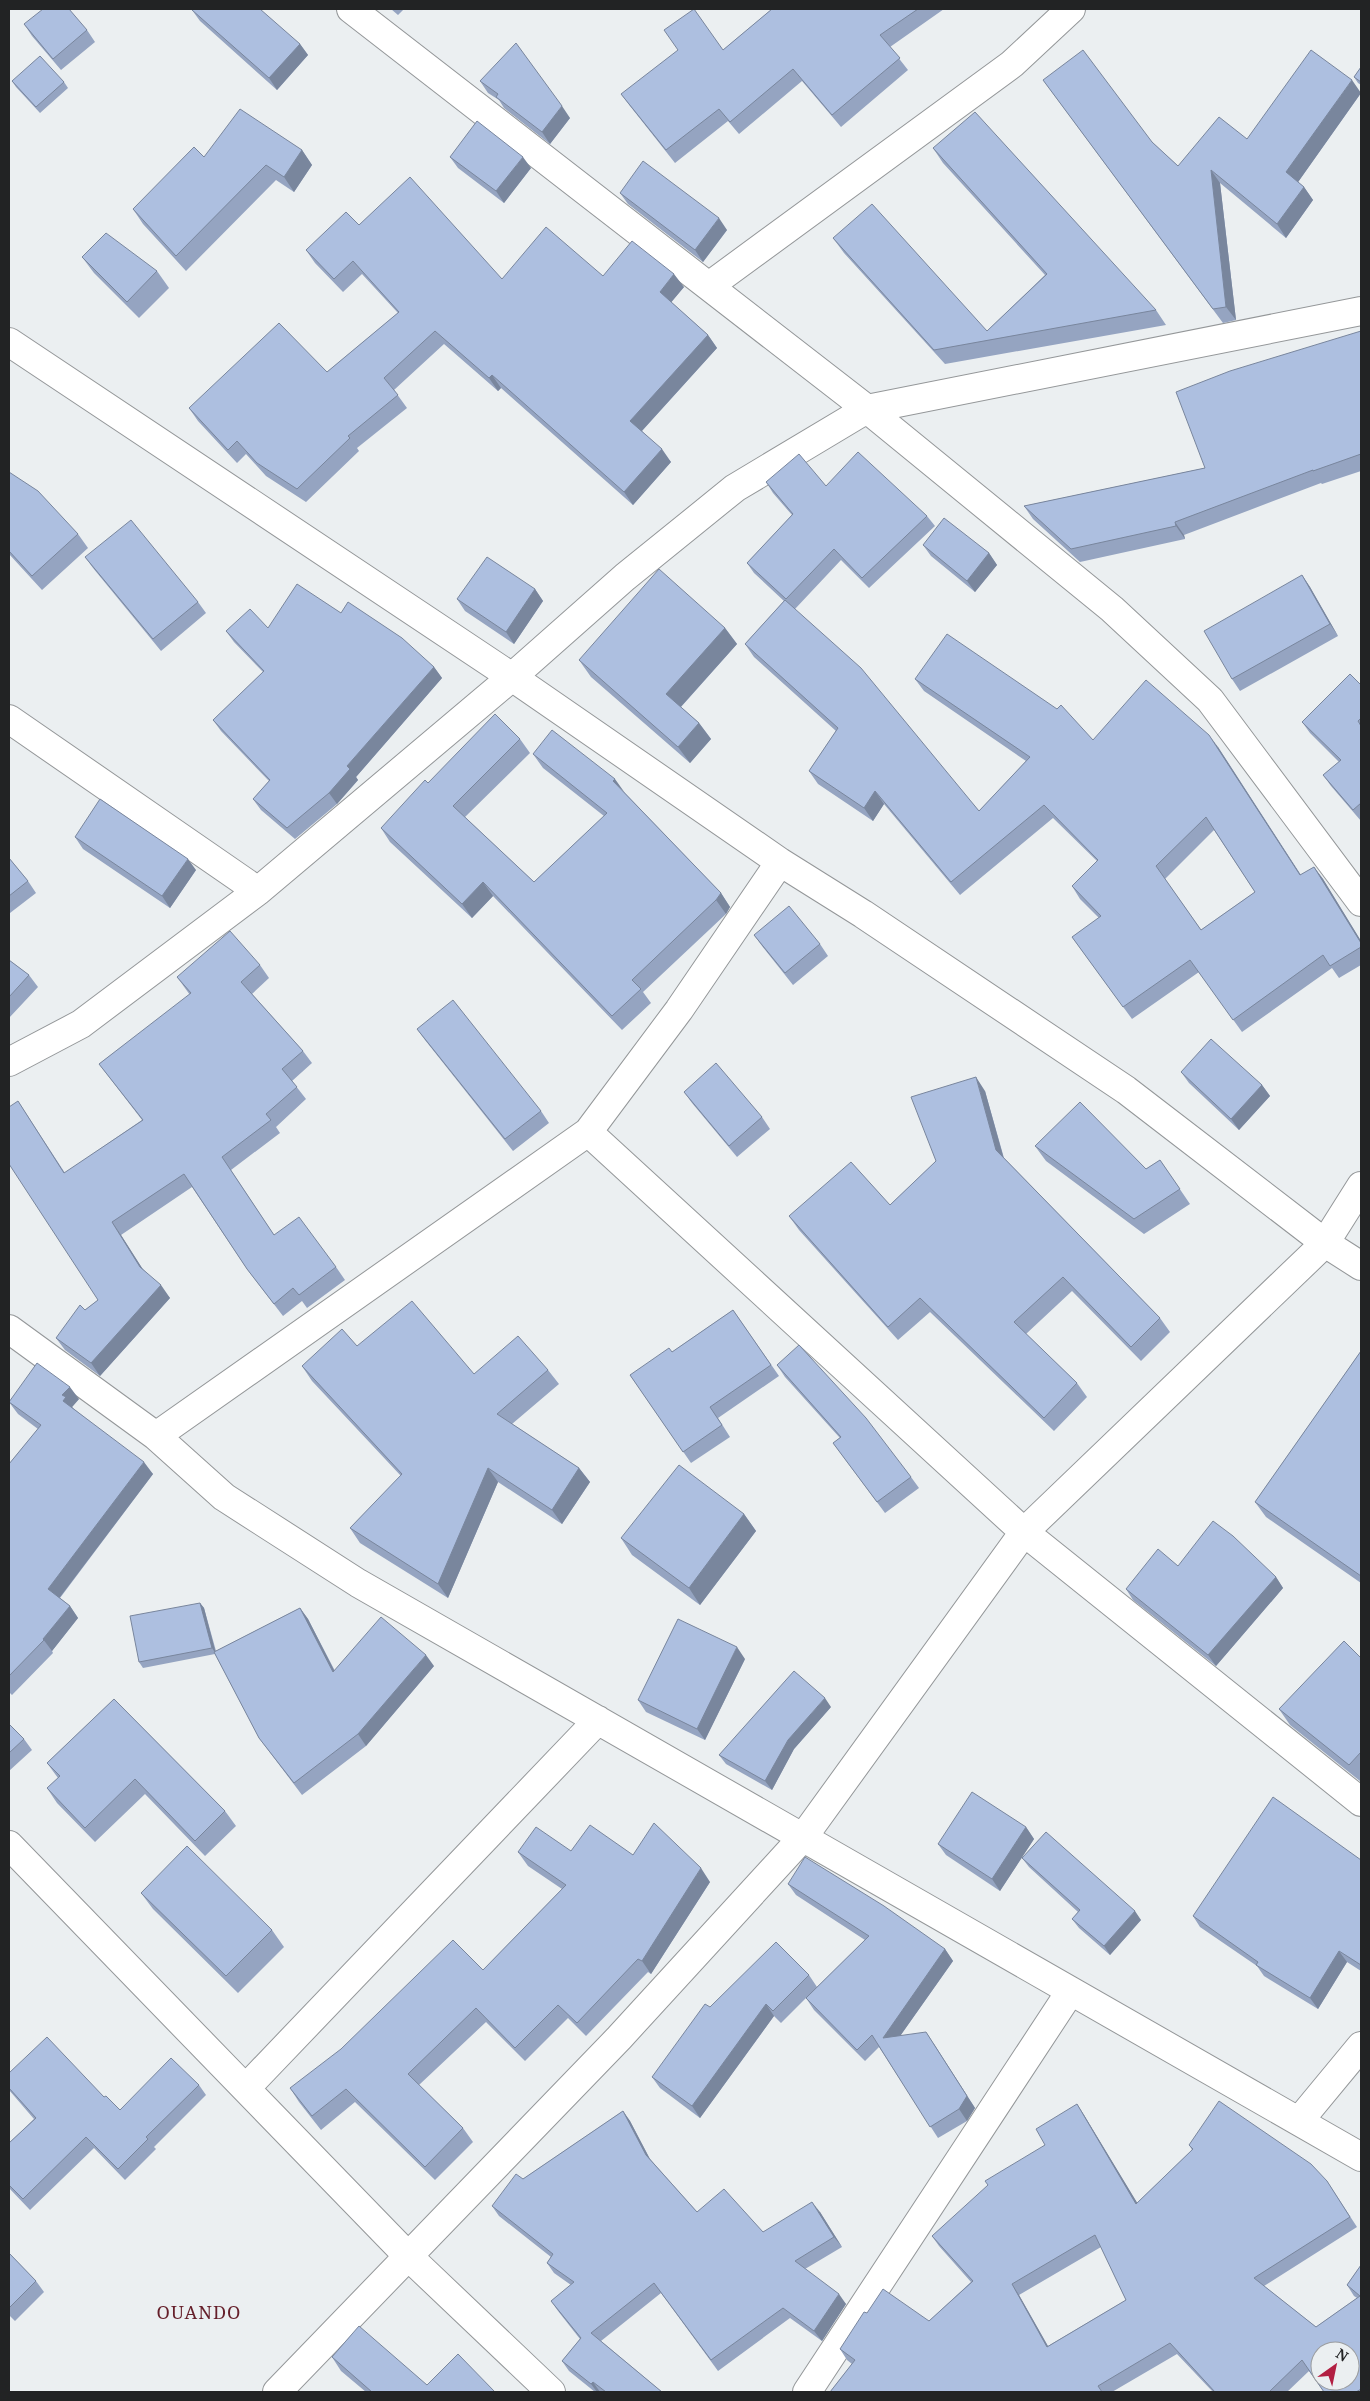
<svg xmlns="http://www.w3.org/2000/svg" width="1370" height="2401" viewBox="0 0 1370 2401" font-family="'Noto Serif',serif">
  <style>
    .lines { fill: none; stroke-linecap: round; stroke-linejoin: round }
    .minor-casing { stroke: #949799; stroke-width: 30 }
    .minor { stroke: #fff; stroke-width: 28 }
    .wall { fill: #95a4c1; fill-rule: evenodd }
    .shaded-wall { fill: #79869d }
    .building { fill: #adbfe0; stroke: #79869d; fill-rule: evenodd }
    .labels { text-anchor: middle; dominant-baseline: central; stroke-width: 4; stroke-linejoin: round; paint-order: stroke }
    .neighbourhood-label { font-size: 18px; letter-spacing: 1px; fill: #651f2a; stroke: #ebeff1 }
  </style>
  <rect width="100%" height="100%" fill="#ebeff1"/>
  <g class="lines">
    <defs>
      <path id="minor" d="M351 9 867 409 1112 609 1210 700 1361 902
        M709 286 1012 64 1071 9
        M9 342 512 677 780 862 863 914 1126 1090 1325 1243 1361 1266
        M9 719 258 891
        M9 1062 81 1024 258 891 512 677 625 577 735 488 867 409 1361 311
        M588 1132 1024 1532 1361 1802
        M9 1329 156 1436 224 1497 358 1583 1361 2157
        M156 1436 588 1132 679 1010 780 862
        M9 1845 408 2256 551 2392
        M246 2088 598 1720
        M1299 2121 1361 2046
        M277 2392 619 2038 804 1836 1024 1532 1325 1243 1361 1186
        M807 2392 1070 1992"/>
    </defs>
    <use href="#minor" class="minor-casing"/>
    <use href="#minor" class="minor"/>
  </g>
  <path class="wall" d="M391 9H404L398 15Z
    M772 9H944L890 47 908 70 841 127 802 81 739 134 728 121 675 163 630 106 621 94 723 50Z
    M192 10 300 44 308 55 277 90 200 21Z
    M24 24 87 30 95 42 61 70 32 36Z
    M1361 67V85L1358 83 1354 77Z
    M1043 80 1152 142 1178 166 1361 93 1298 182 1304 187 1313 200 1286 238 1220 183 1236 320 1223 323Z
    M12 81 64 82 68 88 40 113 16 87Z
    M480 81 570 118 550 144 504 108 499 100 488 93Z
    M933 148 1156 310 1166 325 945 364 844 253 833 238 987 331 1045 275 943 163Z
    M302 150 312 165 294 192 276 180 186 271 143 224 133 209 204 157Z
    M450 157 531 168 504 203 458 168Z
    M620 193 727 230 703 262 628 204Z
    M359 225 502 279 603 276 684 287 671 302 708 335 717 348 642 431 671 462 633 505 501 388 498 391 444 344 394 390 407 408 357 448 359 451 306 502 266 476 246 454 237 463 198 421 189 408 327 372 398 313 362 274 343 292 315 263 306 250Z
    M82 257 157 271 169 288 139 318 94 273Z
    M1361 331V471L1322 484 1321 483 1184 535 1185 539 1080 562 1033 519 1024 506 1205 468Z
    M9 472 78 534 88 548 42 590 9 554Z
    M766 482 826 486 927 516 935 526 869 588 841 560 795 609 979 811 1026 761 924 691 915 679 1093 740 1218 747 1301 875 1314 867 1323 879 1361 941V965L1339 978 1332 968 1242 1032 1199 972 1132 1019 1072 937 1099 918 1080 899 1072 886 1097 861 1053 818 960 895 884 804 873 821 818 784 809 771 836 731 754 657 745 644 784 601 754 573 747 563 792 515 773 493ZM1214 830 1255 892 1201 930 1165 879Z
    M923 545 989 553 997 565 975 592 931 556Z
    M85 557 198 602 206 613 161 651 93 568Z
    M1302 575 1310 587 1338 636 1240 691 1232 679Z
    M535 589 543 601 514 644 465 611 457 599Z
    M341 613 434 667 442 678 356 777 358 780 337 804 295 839 261 810 253 799 269 781 221 731 213 720 263 672 234 642 226 631 268 628Z
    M725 628 737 644 681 707 699 723 711 739 690 763 591 677 579 660Z
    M1361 685V821L1331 786 1323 775 1339 762 1310 733 1302 722Z
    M520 739 530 753 465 817 534 882 604 816 543 768 533 754 624 792 721 893 730 907 726 914 643 992 651 1003 622 1030 493 896 472 918 390 842 381 828 428 783Z
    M75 837 196 870 170 908 83 849Z
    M9 858 28 881 36 893 10 913 9 912Z
    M754 935 820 944 828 956 793 985 762 946Z
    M9 960 29 975 38 987 9 1018Z
    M260 965 269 978 252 994 303 1051 312 1063 292 1081 306 1099 276 1127 280 1133 231 1170 274 1235 336 1267 345 1280 307 1308 302 1301 283 1316 247 1269 192 1187 121 1235 142 1268 170 1298 100 1376 65 1350 56 1338 85 1310 98 1300 18 1101 65 1173 142 1120 99 1064 190 995 177 977Z
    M417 1029 541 1111 549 1123 513 1151 425 1040Z
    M1181 1072 1262 1085 1270 1096 1239 1130 1189 1083Z
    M985 1091 1004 1158 1160 1318 1170 1332 1141 1361 1072 1291 1026 1334 1077 1383 1087 1397 1054 1431 930 1312 898 1340 799 1230 789 1216 890 1205 936 1161Z
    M684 1092 762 1117 770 1129 737 1157 692 1103Z
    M1035 1146 1146 1169 1160 1160 1190 1204 1144 1234 1046 1161Z
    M733 1310 779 1376 718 1418 730 1437 691 1463 630 1375 672 1352Z
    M357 1346 474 1374 548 1370 559 1384 512 1424 579 1468 590 1482 562 1524 498 1482 448 1598 360 1543 350 1528 401 1476 312 1381 302 1366Z
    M1361 1351V1583L1266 1517 1255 1502Z
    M777 1365 911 1477 919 1488 885 1513 833 1443 840 1438 785 1377Z
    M79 1399 72 1407 73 1408 153 1474 60 1598 70 1606 78 1618 52 1651 53 1653 12 1695 9 1692V1464L38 1429 18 1414 9 1402Z
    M744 1514 756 1531 700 1605 632 1555 621 1538Z
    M1178 1566 1276 1577 1283 1588 1216 1666 1133 1600 1126 1589Z
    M200 1603 204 1608 216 1651 300 1608 308 1619 335 1671 434 1666 366 1746 302 1795 259 1738 215 1654 143 1668 139 1662Z
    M1361 1658V1779L1360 1781 1290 1725 1279 1709Z
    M745 1659 705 1740 646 1712 638 1700Z
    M114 1699 225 1811 236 1826 205 1856 145 1794 95 1842 57 1803 47 1788 58 1778 47 1763Z
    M831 1707 794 1749 772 1790 726 1764 719 1755Z
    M9 1724 24 1739 32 1750 9 1771Z
    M1026 1827 1034 1839 1000 1891 946 1855 938 1844Z
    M571 1851 633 1855 710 1882 651 1974 648 1972 586 2036 568 2018 525 2061 486 2022 419 2085 463 2128 473 2142 435 2180 355 2102 321 2130 299 2102 290 2088 483 1970 562 1889 528 1866 518 1852Z
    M1022 1858 1141 1920 1110 1955 1079 1928 1072 1919 1078 1912 1029 1867Z
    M1361 1860V1971L1347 1962 1318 2009 1264 1976 1257 1966 1200 1927 1193 1916Z
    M788 1884 945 1949 953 1961 900 2036 934 2044 975 2108 967 2121 938 2138 879 2047 865 2061 814 2010 806 1998 865 1940 796 1895Z
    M141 1893 272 1930 284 1947 238 1993 153 1909Z
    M809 1975 817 1987 781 2023 774 2016 700 2118 660 2088 652 2077 710 2007Z
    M9 2073 104 2097 120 2110 199 2085 206 2095 154 2147 156 2149 125 2180 94 2148 30 2210 9 2188V2143L34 2119 9 2090Z
    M1077 2104 1084 2115 1137 2203 1192 2150 1189 2145 1327 2181 1357 2227 1264 2286 1316 2327 1357 2298 1354 2296 1347 2285 1361 2265V2392H1324L1309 2371 1287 2392H1213L1177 2354 1112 2392H830L852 2364 847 2360 840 2349 867 2313 929 2321 971 2282 939 2246 932 2236 1045 2145ZM1101 2247 1126 2300 1048 2346 1019 2295Z
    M623 2111 630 2121 650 2159 697 2212 763 2232 820 2212 842 2247 805 2269 846 2304 822 2341 790 2318 718 2371 661 2293 601 2341 662 2392H595L569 2371 562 2361 580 2339 558 2311 551 2301 571 2285 554 2273 547 2263 551 2257 499 2216 492 2206 523 2179Z
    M9 2253 36 2281 44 2292 15 2321 9 2315Z
    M332 2357 427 2385 495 2392H366L341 2371Z"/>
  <path class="shaded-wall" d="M300 44 308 55 277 90 269 78Z
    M1352 80 1361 93 1296 185 1286 172Z
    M562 106 570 118 550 144 542 132Z
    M302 150 312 165 294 192 284 177Z
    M523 157 531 168 504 203 496 191Z
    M1211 170 1220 183 1236 320 1226 307Z
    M1304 187 1313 200 1286 238 1277 224Z
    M719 218 727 230 703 262 695 250Z
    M674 274 684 287 669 305 660 292Z
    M708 335 717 348 639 434 630 421Z
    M492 375 501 388 498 391 489 378Z
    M662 449 671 462 633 505 624 492Z
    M1175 522 1184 535 1185 539 1176 526Z
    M989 553 997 565 975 592 967 581Z
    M1302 575 1310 587 1338 636 1330 624Z
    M535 589 543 601 514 644 506 632Z
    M725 628 737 644 677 711 666 694Z
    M434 667 442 678 356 777 358 780 337 804 329 793 347 766Z
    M699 723 711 739 690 763 678 747Z
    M1209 735 1218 747 1309 888 1300 875Z
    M615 779 625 793 613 781Z
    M875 791 884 804 873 821 864 808Z
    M188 859 196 870 170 908 162 896Z
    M1314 867 1323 879 1361 941V943Z
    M483 882 493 896 472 918 462 904Z
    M721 893 730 907 726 914 716 900Z
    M976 1077 985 1091 1005 1163 996 1150Z
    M1262 1085 1270 1096 1239 1130 1231 1119Z
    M112 1222 121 1235 149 1279 140 1267Z
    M161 1285 170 1298 100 1376 91 1363Z
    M70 1387 79 1399 72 1407 74 1410 63 1401 62 1395Z
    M144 1462 153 1474 57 1601 48 1589Z
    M488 1468 498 1482 448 1598 438 1584Z
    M579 1468 590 1482 562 1524 552 1510Z
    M744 1514 756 1531 700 1605 689 1588Z
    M1276 1577 1283 1588 1216 1666 1208 1655Z
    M200 1603 204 1608 216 1654 212 1648Z
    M70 1606 78 1618 52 1651 43 1639Z
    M300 1608 308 1619 341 1684 333 1672Z
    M737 1647 745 1659 705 1740 697 1729Z
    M426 1655 434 1666 366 1746 358 1734Z
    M825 1698 831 1707 794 1749 772 1790 765 1781 788 1740Z
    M1026 1827 1034 1839 1000 1891 992 1879Z
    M701 1868 710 1882 651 1974 642 1961Z
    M1135 1911 1141 1920 1110 1955 1104 1946Z
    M945 1949 953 1961 891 2049 883 2038Z
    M1339 1951 1347 1962 1318 2009 1310 1998Z
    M766 2004 774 2016 700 2118 692 2106Z
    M926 2032 975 2108 967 2121 959 2109Z
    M1077 2104 1084 2115 1144 2214 1136 2204Z
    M623 2111 630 2121 653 2165 646 2155Z
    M812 2202 820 2212 842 2247 834 2237Z
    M1012 2284 1019 2295 1054 2357 1047 2347Z
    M839 2294 846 2304 822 2341 814 2331Z
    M593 2382 600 2392H597L591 2384Z"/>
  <path class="building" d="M43 9H69L87 30 53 59 24 24Z
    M193 9H260L300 44 269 78 192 10Z
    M694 9 723 50 772 9H918L880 35 900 58 832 115 793 69 730 122 719 109 666 150 621 94 678 50 664 30Z
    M516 43 562 106 542 132 496 97 498 94 480 81Z
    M1083 50 1152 142 1178 166 1219 117 1247 139 1311 50 1352 80 1286 172 1304 187 1277 224 1211 170 1226 307 1213 309 1043 80Z
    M40 56 64 82 36 107 12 81Z
    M1361 67V82L1354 77Z
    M240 109 302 150 284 177 266 165 176 256 133 209 194 147 204 157Z
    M975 112 1156 310 934 350 833 238 872 204 987 331 1047 274 933 148Z
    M477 121 523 157 496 191 450 157Z
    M643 161 719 218 695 250 620 193Z
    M410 177 502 279 546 227 603 276 632 241 674 274 660 292 708 335 630 421 662 449 624 492 492 375 489 378 435 331 384 378 398 395 348 436 350 438 297 489 257 463 237 441 228 450 189 408 279 323 327 372 399 312 353 261 334 279 306 250 346 212 359 225Z
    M106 233 157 271 127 302 82 257Z
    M1361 331V454L1313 471V470L1175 522 1176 526 1071 549 1024 506 1205 468 1176 392 1230 371Z
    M858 452 927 516 862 578 834 549 786 599 747 563 793 514 766 482 799 454 826 486Z
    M9 472 38 491 78 534 32 576 9 551Z
    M944 518 989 553 967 581 923 545Z
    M131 520 198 602 153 639 85 557Z
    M487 557 535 589 506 632 457 599Z
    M659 569 725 628 666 694 699 723 678 747 579 660Z
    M1302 575 1330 624 1232 679 1204 631Z
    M297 584 341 613 348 602 402 638 434 667 347 766 350 769 329 793 287 828 253 799 270 780 213 720 264 671 226 631 250 609 268 628Z
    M785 600 861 668 979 811 1030 757 915 679 947 634 1057 709 1061 705 1093 740 1146 680 1209 735 1300 875 1314 867 1361 943V947L1330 966 1323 955 1233 1020 1190 960 1123 1007 1072 937 1101 916 1072 886 1098 860 1044 805 951 882 875 791 864 808 809 771 838 728 745 644ZM1206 817 1255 892 1201 930 1156 866Z
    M1350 674 1361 685V718L1358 721 1361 726V803L1353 810 1323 775 1341 760 1302 722Z
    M495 714 520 739 453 806 534 882 607 813 533 754 552 730 615 779 613 781 721 893 716 900 632 980 641 989 612 1016 483 882 462 904 381 828 425 780 428 783Z
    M100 799 188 859 162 896 75 837Z
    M9 858 28 881 9 896Z
    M789 906 820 944 785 973 754 935Z
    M230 931 260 965 241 982 303 1051 282 1069 297 1087 266 1114 271 1120 222 1157 274 1235 299 1217 336 1267 299 1295 293 1288 274 1304 247 1269 184 1174 112 1222 140 1267 161 1285 91 1363 56 1338 80 1305 85 1310 98 1300 9 1164V1107L18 1101 64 1173 143 1120 99 1064 191 993 177 977Z
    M9 960 29 975 9 997Z
    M453 1000 541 1111 505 1139 417 1029Z
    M1211 1039 1262 1085 1231 1119 1181 1072Z
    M716 1063 762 1117 729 1146 684 1092Z
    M976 1077 996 1150 1160 1318 1131 1347 1063 1277 1014 1322 1077 1383 1044 1418 920 1298 888 1327 789 1216 851 1162 890 1205 936 1161 911 1097Z
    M1080 1102 1146 1169 1160 1160 1180 1189 1134 1219 1035 1146Z
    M412 1301 474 1374 518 1336 548 1370 497 1414 579 1468 552 1510 488 1468 438 1584 350 1528 402 1474 302 1366 342 1329 357 1346Z
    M733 1310 771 1365 710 1407 722 1425 683 1452 630 1375 669 1348 672 1352Z
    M799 1345 866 1418 911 1477 877 1502 833 1443 841 1437 777 1365Z
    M1361 1351V1576L1255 1502Z
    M37 1363 70 1387 62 1395 66 1397 63 1401 144 1462 48 1589 70 1606 43 1639 44 1640 9 1676V1464L41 1425 9 1402Z
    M679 1465 744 1514 689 1588 621 1538Z
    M1213 1521 1233 1536 1276 1577 1208 1655 1126 1589 1158 1549 1178 1566Z
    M200 1603 212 1648 139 1662 130 1616Z
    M300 1608 333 1672 381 1617 426 1655 358 1734 294 1783 259 1738 214 1652Z
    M678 1619 737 1647 697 1729 638 1700Z
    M1344 1641 1361 1658V1752L1349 1765 1279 1709Z
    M794 1671 825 1698 788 1740 765 1781 719 1755Z
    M114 1699 225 1811 195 1841 135 1779 85 1828 47 1788 60 1776 47 1763Z
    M9 1724 24 1739 9 1753Z
    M972 1792 1026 1827 992 1879 938 1844Z
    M1273 1797 1361 1860V1965L1339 1951 1310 1998 1256 1965 1258 1962 1193 1916Z
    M654 1823 701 1868 642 1961 638 1959 577 2023 558 2005 515 2048 476 2008 408 2074 463 2128 425 2167 346 2089 312 2116 290 2088 341 2049 453 1940 483 1970 566 1885 518 1852 536 1827 571 1851 590 1825 633 1855Z
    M1046 1832 1135 1911 1104 1946 1072 1919 1080 1910 1022 1858Z
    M187 1846 272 1930 226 1976 141 1893Z
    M805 1857 884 1906 945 1949 883 2038 926 2032 967 2096 959 2109 930 2127 872 2035 857 2050 806 1998 869 1936 788 1884Z
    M776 1942 809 1975 773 2011 766 2004 692 2106 652 2077 705 2004 710 2007Z
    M47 2037 104 2097 106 2096 120 2110 171 2058 199 2085 146 2137 148 2139 118 2169 86 2137 23 2199 9 2185V2143L36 2118 9 2088V2073Z
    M1219 2101 1311 2164 1327 2181 1350 2217 1254 2278 1316 2327 1360 2296 1347 2285 1361 2265V2389L1356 2392H1324L1302 2360 1269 2392H1215L1170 2343 1098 2386 1102 2392H830L855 2360 840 2349 864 2312 867 2313 883 2289 929 2321 973 2281 932 2236 988 2185 985 2181 1045 2145 1036 2129 1077 2104 1136 2204 1193 2149 1189 2145ZM1095 2235 1126 2300 1047 2347 1012 2284ZM1320 2351H1350V2381H1320Z
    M623 2111 646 2155 697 2212 724 2189 763 2232 812 2202 834 2237 795 2261 839 2294 814 2331 783 2308 711 2360 654 2283 591 2333 662 2392H606L593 2382 591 2384 562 2361 581 2338 551 2301 574 2282 547 2263 553 2254 492 2206 516 2174 523 2179Z
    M9 2253 36 2281 9 2308Z
    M359 2326 427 2385 458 2354 495 2392H372L332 2357Z"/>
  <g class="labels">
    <g class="neighbourhood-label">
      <text x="199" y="2312">OUANDO</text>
    </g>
  </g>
  <rect width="1370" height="2401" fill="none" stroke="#222324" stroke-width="20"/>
  <g transform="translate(1335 2366) rotate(33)"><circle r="24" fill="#ebeff1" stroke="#9b9d9f"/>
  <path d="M0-4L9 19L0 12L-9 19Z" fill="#b21f42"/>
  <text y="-8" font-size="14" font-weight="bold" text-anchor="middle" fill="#222324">N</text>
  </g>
</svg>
